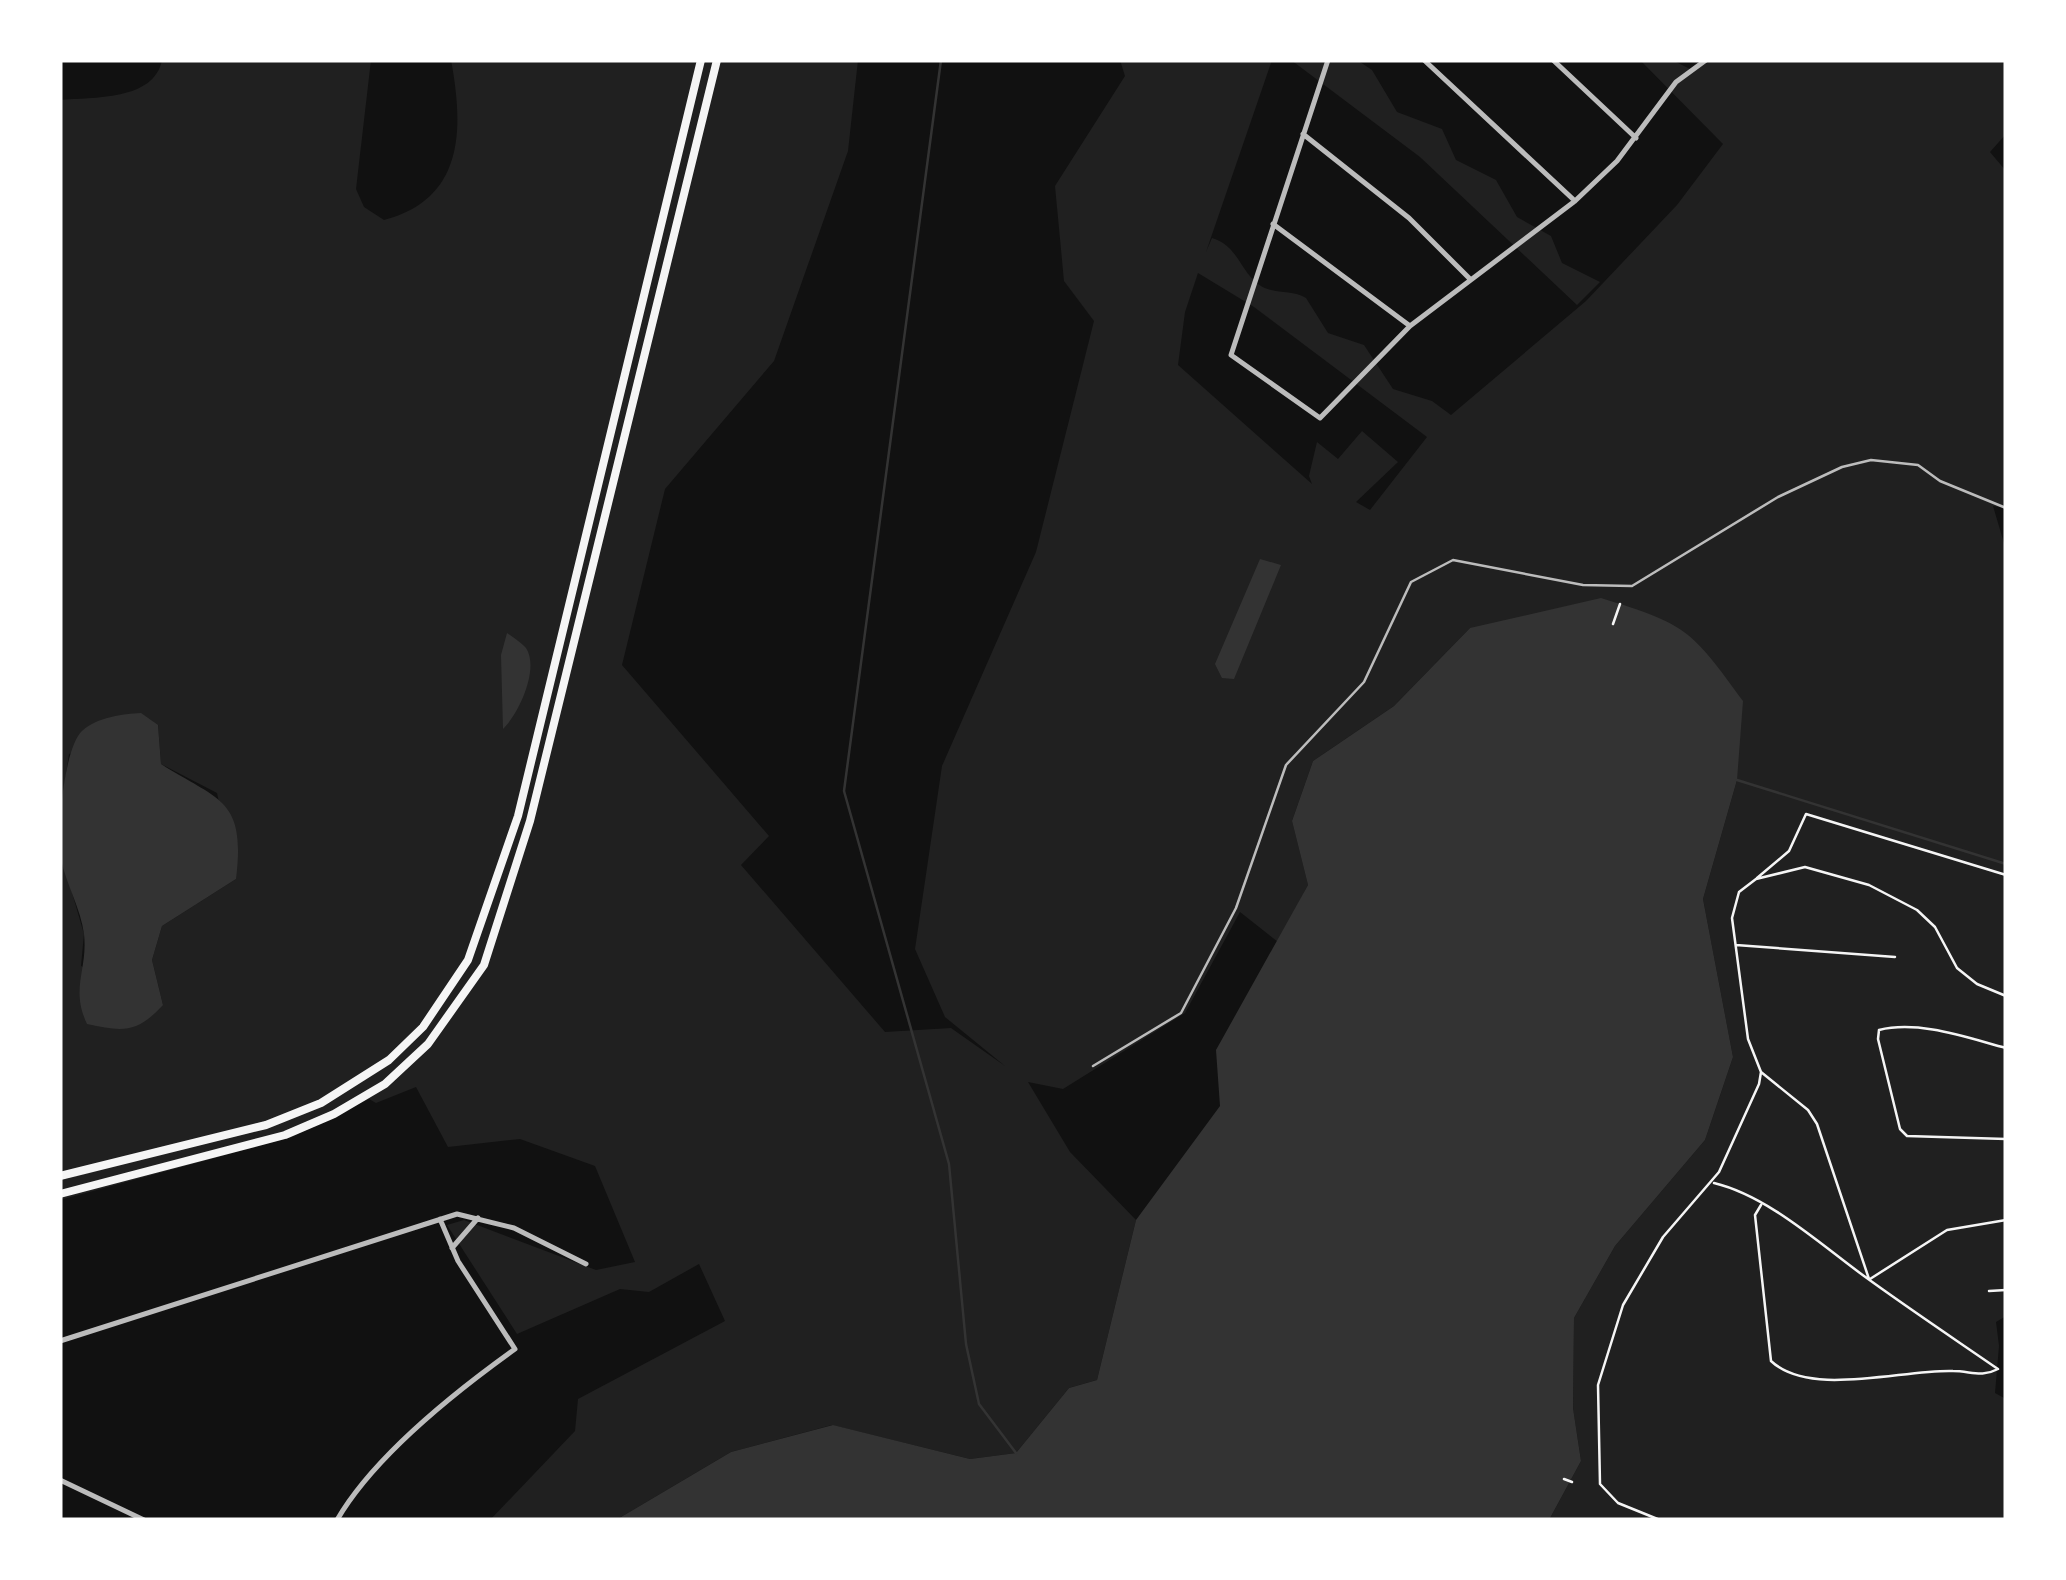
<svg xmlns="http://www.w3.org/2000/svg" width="2066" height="1580" viewBox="0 0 2066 1580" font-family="'Golos Text',sans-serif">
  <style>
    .green { fill: #202020; fill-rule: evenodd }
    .water { fill: #333 }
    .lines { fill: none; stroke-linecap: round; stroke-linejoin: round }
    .stream { stroke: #333; stroke-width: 2.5 }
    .path { stroke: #f5f5f5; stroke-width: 2.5 }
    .service { stroke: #bcbcbc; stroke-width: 2.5 }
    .minor { stroke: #bcbcbc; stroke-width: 5 }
    .trunk { stroke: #f5f5f5; stroke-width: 8 }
  </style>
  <rect width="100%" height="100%" fill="#111"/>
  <path class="green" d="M162 60H371L356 189 364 207 384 220C464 199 464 130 451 60H858L848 151 774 361 665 489 622 665 769 836 741 865 885 1032 951 1028 1005 1066 945 1017 915 949 942 766 1036 552 1094 321 1064 281 1055 186 1125 76 1120 60H1272L1206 252 1212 238C1238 246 1239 269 1258 284 1272 295 1291 289 1306 298L1328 333 1364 345 1393 389 1432 401 1451 415 1586 301 1677 205 1723 144 1640 60H1672L1692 70 1706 60H2006V134L1990 152 2006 171V508L1993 506 2006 550V1316L1996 1322 1999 1346 1995 1393 2006 1399V1520H1549L1581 1461 1573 1408 1574 1318 1615 1246 1705 1140 1733 1057 1703 899 1737 780 1470 628 1394 706 1313 761 1292 821 1308 885 1278 942 1240 912 1185 1013 1063 1089 1028 1082 1070 1152 1136 1220 1097 1380 1069 1388 1016 1453 970 1459 832 1425 731 1452 616 1520H490L575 1431 578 1399 725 1321 699 1264 649 1292 620 1289 517 1334 447 1225 464 1220 596 1270 635 1262 595 1166 520 1139 448 1147 416 1087 376 1103 369 1099 292 1137 60 1200V851L84 934 81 966 163 1005 152 960 162 926 236 879 217 793 161 764 158 725 69 754 60 818V100C93 97 154 101 162 60ZM1198 273 1254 307 1427 437 1370 510 1356 502 1398 462 1362 431 1338 459 1317 442 1309 476 1312 484 1178 365 1185 312Z
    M1291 60 1360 62 1372 70 1397 112 1442 129 1456 160 1496 180 1517 217 1551 236 1562 263 1600 282 1577 305 1420 157Z"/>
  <path class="water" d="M1260 559 1281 565 1234 679 1222 678 1215 664Z
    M1601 598C1686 624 1691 629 1743 701L1737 780 1703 899 1733 1057 1705 1140 1615 1246 1574 1318 1573 1408 1581 1461 1549 1520H616L731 1452 833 1425 970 1459 1016 1453 1069 1388 1097 1380 1136 1220 1220 1106 1216 1050 1308 885 1292 821 1313 761 1394 706 1470 628Z
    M507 633C513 637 522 643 526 648 540 669 518 715 503 729L501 655Z
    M141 713 158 725 161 764C219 801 246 798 236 879L162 926 152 960 163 1005C137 1033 124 1032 87 1024 70 988 88 970 84 934 81 909 66 884 61 859 56 835 64 747 82 731 97 717 123 714 141 713Z"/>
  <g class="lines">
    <path class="stream" d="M941 60 844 791 949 1164 966 1344 979 1404 1016 1453
      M1737 780 2006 864"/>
    <path class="path" d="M1613 624 1620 604
      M1757 878 1789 851 1806 814 2006 875
      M1736 945 1895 957
      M2006 1048C1968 1038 1919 1020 1879 1030L1878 1039 1900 1129 1907 1136 2006 1139
      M1761 1072 1808 1110 1817 1124 1869 1279
      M1714 1183C1768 1196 1820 1244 1864 1276 1908 1308 1953 1338 1998 1369 1981 1378 1971 1371 1953 1371 1903 1369 1810 1398 1771 1361L1755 1215 1761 1205
      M1870 1279 1947 1230 2006 1220
      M1989 1291 2006 1290
      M1564 1479 1572 1482
      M1660 1520 1618 1503 1600 1484 1598 1385 1623 1305 1663 1237 1719 1172 1759 1084 1761 1072 1748 1039 1732 918 1739 892 1756 879 1805 867 1869 885 1917 910 1935 927 1957 968 1977 984 2006 996"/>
    <path class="service" d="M1093 1066 1181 1013 1236 908 1286 765 1364 682 1411 582 1453 560 1583 585 1632 586 1778 497 1842 467 1871 460 1918 465 1940 481 2006 508"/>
    <path class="minor" d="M1328 60 1231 355 1320 418 1410 326 1575 201 1617 161 1676 82 1706 60
      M1424 60 1575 201
      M1553 60 1636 138
      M1303 134 1409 218 1470 279
      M1273 224 1410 326
      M452 1248 478 1218
      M60 1341 457 1214 514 1228 586 1264
      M60 1480 144 1520
      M337 1520C374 1456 455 1392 515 1349L458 1261 440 1219"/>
    <path class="trunk" d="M60 1176 266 1125 321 1103 389 1060 423 1027 468 960 518 816 701 60
      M60 1194 285 1135 334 1114 385 1084 428 1044 484 965 530 821 717 60"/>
  </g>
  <rect width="2066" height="1580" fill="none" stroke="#ffffff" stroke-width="125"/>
</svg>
